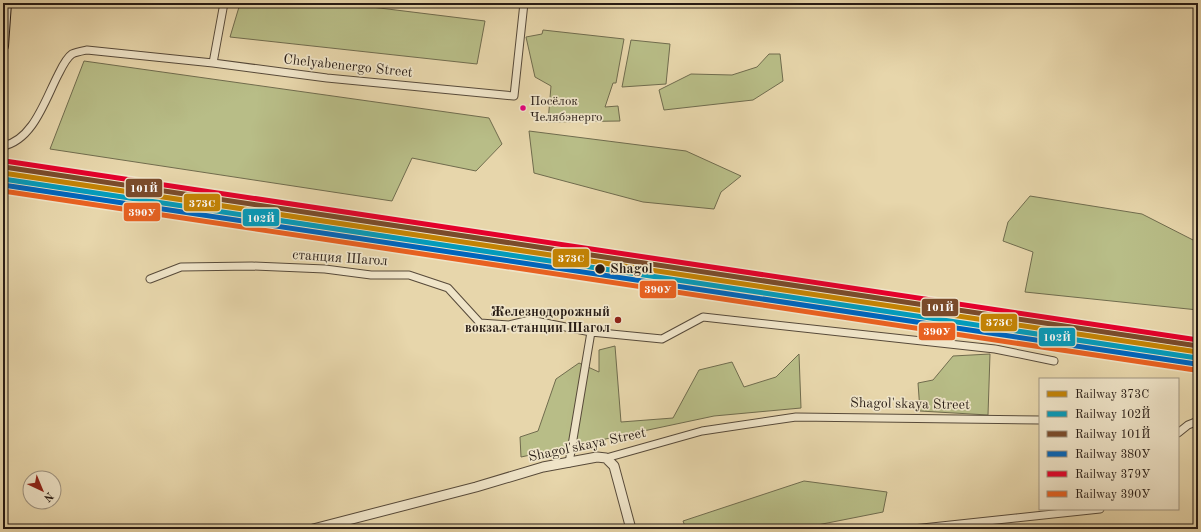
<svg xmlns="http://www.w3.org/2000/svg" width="1201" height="532" viewBox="0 0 1201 532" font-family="'Old Standard TT',serif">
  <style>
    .green { fill: #b8bd87; stroke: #706c4e }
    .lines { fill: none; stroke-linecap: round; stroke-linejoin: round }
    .minor-casing { stroke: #574a3a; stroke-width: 9 }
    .tertiary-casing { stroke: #574a3a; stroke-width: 11 }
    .secondary-casing { stroke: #271b14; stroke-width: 12 }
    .minor { stroke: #efe4c8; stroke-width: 7 }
    .tertiary { stroke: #efe4c8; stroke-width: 9 }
    .secondary { stroke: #efe4c8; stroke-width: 10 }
    .rail { stroke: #271b14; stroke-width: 2.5; stroke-dasharray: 7 7; stroke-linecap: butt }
    .rail-1-casing { stroke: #efe4c8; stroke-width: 8 }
    .rail-2-casing { stroke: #efe4c8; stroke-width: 8 }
    .rail-3-casing { stroke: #efe4c8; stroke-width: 8 }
    .rail-4-casing { stroke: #efe4c8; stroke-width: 8 }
    .rail-5-casing { stroke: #efe4c8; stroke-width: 8 }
    .rail-6-casing { stroke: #efe4c8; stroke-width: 8 }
    .rail-1 { stroke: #c38305; stroke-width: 5 }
    .rail-2 { stroke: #049bbb; stroke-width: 5 }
    .rail-3 { stroke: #7a4b2a; stroke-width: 5 }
    .rail-4 { stroke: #0065bd; stroke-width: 5 }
    .rail-5 { stroke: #e4002b; stroke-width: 5 }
    .rail-6 { stroke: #e86121; stroke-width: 5 }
    .bus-dot { fill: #e5007d; stroke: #efe4c8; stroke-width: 1.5 }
    .stop-dot { fill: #271b14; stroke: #efe4c8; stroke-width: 1.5 }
    .poi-dot { fill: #8f2418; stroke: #efe4c8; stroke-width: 1.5 }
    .labels { text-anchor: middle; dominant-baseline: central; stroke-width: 3.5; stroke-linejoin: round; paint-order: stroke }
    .bus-label { font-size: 13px; fill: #271b14; stroke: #efe4c8; text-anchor: start }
    .street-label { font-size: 14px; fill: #271b14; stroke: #efe4c8 }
    .stop-label { font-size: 14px; font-weight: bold; fill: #271b14; stroke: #efe4c8; text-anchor: start }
    .poi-label { font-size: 14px; font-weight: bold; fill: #271b14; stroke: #efe4c8; text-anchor: end }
    .line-badge { stroke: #efe4c8; stroke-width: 1.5 }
    .badge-label { font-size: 11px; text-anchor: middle; font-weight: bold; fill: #fff }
  </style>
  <rect width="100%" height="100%" fill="#e7d6ab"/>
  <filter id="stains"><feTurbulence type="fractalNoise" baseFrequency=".005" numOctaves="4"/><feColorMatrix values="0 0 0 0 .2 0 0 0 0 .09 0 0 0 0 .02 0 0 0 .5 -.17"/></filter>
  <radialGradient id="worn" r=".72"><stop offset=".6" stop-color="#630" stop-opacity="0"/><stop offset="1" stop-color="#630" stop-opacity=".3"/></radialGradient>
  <path class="green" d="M248 3H339L485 21 477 64 230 37 239 7Z
    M543 30 624 39 616 83H613L605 107 618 106 620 121 548 122 551 86 535 77 526 37 542 34Z
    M631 40 670 44 666 84 622 87Z
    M769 54H780L783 81 753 100 664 110 659 90 691 74 732 75 757 67Z
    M84 61 489 118 502 144 476 171 412 158 392 201 50 149Z
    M529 131 686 151 741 176 721 192 714 209 643 202 534 173Z
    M1030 196 1142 214 1195 241 1198 244V310L1025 292 1033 252 1003 241 1008 222Z
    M615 346 621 422 673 418 699 370 732 362 744 387 776 377 799 354 801 408 714 416 521 457 520 437 538 431 556 379 579 363 599 372V350Z
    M990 354 988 415 920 411 918 383 933 380 953 356Z
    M804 481 887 492 883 512 797 529H686L683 521Z"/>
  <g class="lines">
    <defs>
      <path id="minor" d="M213 63 224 3
        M3 146C33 140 45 100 58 75 61 69 66 58 72 54 76 52 82 51 87 50L213 63 327 78 514 96 524 3
        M150 279 181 267 252 266 325 269 371 275H409L448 288 480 323 509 325 530 320 591 332 662 339 703 317 995 349 1054 361
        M1178 433 1188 425 1198 421
        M606 458 702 431 796 417 1040 420
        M569 463 591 332
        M913 529 1100 509"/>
      <path id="tertiary" d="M313 529 476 487 543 467 597 457 606 458 614 466 631 529"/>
      <path id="secondary" d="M3 46 6 3"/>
    </defs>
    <use href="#minor" class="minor-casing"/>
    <use href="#tertiary" class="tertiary-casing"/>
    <use href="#secondary" class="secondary-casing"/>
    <use href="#minor" class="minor"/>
    <use href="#tertiary" class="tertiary"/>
    <use href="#secondary" class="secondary"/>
    <path class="rail" d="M187 200 265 204 351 220 590 253 1198 344"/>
    <defs>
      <path id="rail-1" d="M3 173 1198 352"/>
      <path id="rail-2" d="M3 179 1197 358"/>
      <path id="rail-3" d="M4 167 1198 346"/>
      <path id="rail-4" d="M3 185 1196 364"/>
      <path id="rail-5" d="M5 161 1198 340"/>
      <path id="rail-6" d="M3 191 1195 370"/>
    </defs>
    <use href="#rail-1" class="rail-1-casing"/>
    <use href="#rail-2" class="rail-2-casing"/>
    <use href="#rail-3" class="rail-3-casing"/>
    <use href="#rail-4" class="rail-4-casing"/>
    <use href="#rail-5" class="rail-5-casing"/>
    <use href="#rail-6" class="rail-6-casing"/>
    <use href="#rail-1" class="rail-1"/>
    <use href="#rail-2" class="rail-2"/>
    <use href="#rail-3" class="rail-3"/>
    <use href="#rail-4" class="rail-4"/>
    <use href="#rail-5" class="rail-5"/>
    <use href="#rail-6" class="rail-6"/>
  </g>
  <circle class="bus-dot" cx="523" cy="108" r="3.5"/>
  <circle class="stop-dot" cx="600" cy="269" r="5.5"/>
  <circle class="poi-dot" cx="618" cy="320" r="4"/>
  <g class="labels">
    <g class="bus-label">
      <text x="530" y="101">Посёлок<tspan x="530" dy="16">Челябэнерго</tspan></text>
    </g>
    <g class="street-label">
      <text transform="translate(348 66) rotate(6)">Chelyabenergo Street</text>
      <text transform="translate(340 258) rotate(4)">станция Шагол</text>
      <text transform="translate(910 404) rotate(1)">Shagol'skaya Street</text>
      <text transform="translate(587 445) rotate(-12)">Shagol'skaya Street</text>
    </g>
    <g class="stop-label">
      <text x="610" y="269">Shagol</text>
    </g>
    <g class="poi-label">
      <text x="610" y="312">Железнодорожный<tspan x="610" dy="16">вокзал станции Шагол</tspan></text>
    </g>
  </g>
  <g class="line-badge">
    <rect x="125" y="178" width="38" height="20" rx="4" fill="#7a4b2a"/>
    <rect x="183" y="193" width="38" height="19" rx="4" fill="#c38305"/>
    <rect x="123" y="202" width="38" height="20" rx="4" fill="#e86121"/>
    <rect x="242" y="208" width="38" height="19" rx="4" fill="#049bbb"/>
    <rect x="552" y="248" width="38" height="20" rx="4" fill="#c38305"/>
    <rect x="639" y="280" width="38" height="19" rx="4" fill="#e86121"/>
    <rect x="921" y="298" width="38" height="19" rx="4" fill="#7a4b2a"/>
    <rect x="980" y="313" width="38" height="19" rx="4" fill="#c38305"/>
    <rect x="918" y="322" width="38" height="19" rx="4" fill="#e86121"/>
    <rect x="1038" y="327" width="38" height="20" rx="4" fill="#049bbb"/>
  </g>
  <g class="badge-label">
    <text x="144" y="192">101Й</text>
    <text x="202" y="207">373C</text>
    <text x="142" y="216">390У</text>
    <text x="261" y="222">102Й</text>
    <text x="571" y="262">373C</text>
    <text x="658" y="293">390У</text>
    <text x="940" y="311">101Й</text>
    <text x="999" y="326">373C</text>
    <text x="937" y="335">390У</text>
    <text x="1057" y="341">102Й</text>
  </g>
  <rect width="1201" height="532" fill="none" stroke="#e7d6ab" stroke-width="16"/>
  <rect x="4" y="4" width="1193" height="524" fill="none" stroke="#271b14" stroke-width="2"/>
  <rect x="8" y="8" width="1185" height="516" fill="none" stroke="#271b14"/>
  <rect x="1039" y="378" width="140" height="132" fill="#efe4c8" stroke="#9f9480"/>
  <rect x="1047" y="391" width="20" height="6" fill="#c38305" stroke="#9f9480"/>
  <text x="1075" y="398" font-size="12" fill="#271b14">Railway 373C</text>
  <rect x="1047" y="411" width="20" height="6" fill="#049bbb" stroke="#9f9480"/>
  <text x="1075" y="418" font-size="12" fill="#271b14">Railway 102Й</text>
  <rect x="1047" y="431" width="20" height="6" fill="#7a4b2a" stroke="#9f9480"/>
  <text x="1075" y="438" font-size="12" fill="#271b14">Railway 101Й</text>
  <rect x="1047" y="451" width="20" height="6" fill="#0065bd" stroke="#9f9480"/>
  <text x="1075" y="458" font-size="12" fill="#271b14">Railway 380У</text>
  <rect x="1047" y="471" width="20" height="6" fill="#e4002b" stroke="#9f9480"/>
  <text x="1075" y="478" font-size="12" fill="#271b14">Railway 379У</text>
  <rect x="1047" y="491" width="20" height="6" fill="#e86121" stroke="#9f9480"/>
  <text x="1075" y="498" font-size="12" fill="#271b14">Railway 390У</text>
  <g transform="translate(42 490) rotate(136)"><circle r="19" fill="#efe4c8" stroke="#9f9480"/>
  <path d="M0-3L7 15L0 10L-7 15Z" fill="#8f2418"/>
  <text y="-6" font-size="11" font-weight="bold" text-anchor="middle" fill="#271b14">N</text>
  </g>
  <rect width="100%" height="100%" filter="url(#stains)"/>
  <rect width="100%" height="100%" fill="url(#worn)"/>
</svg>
